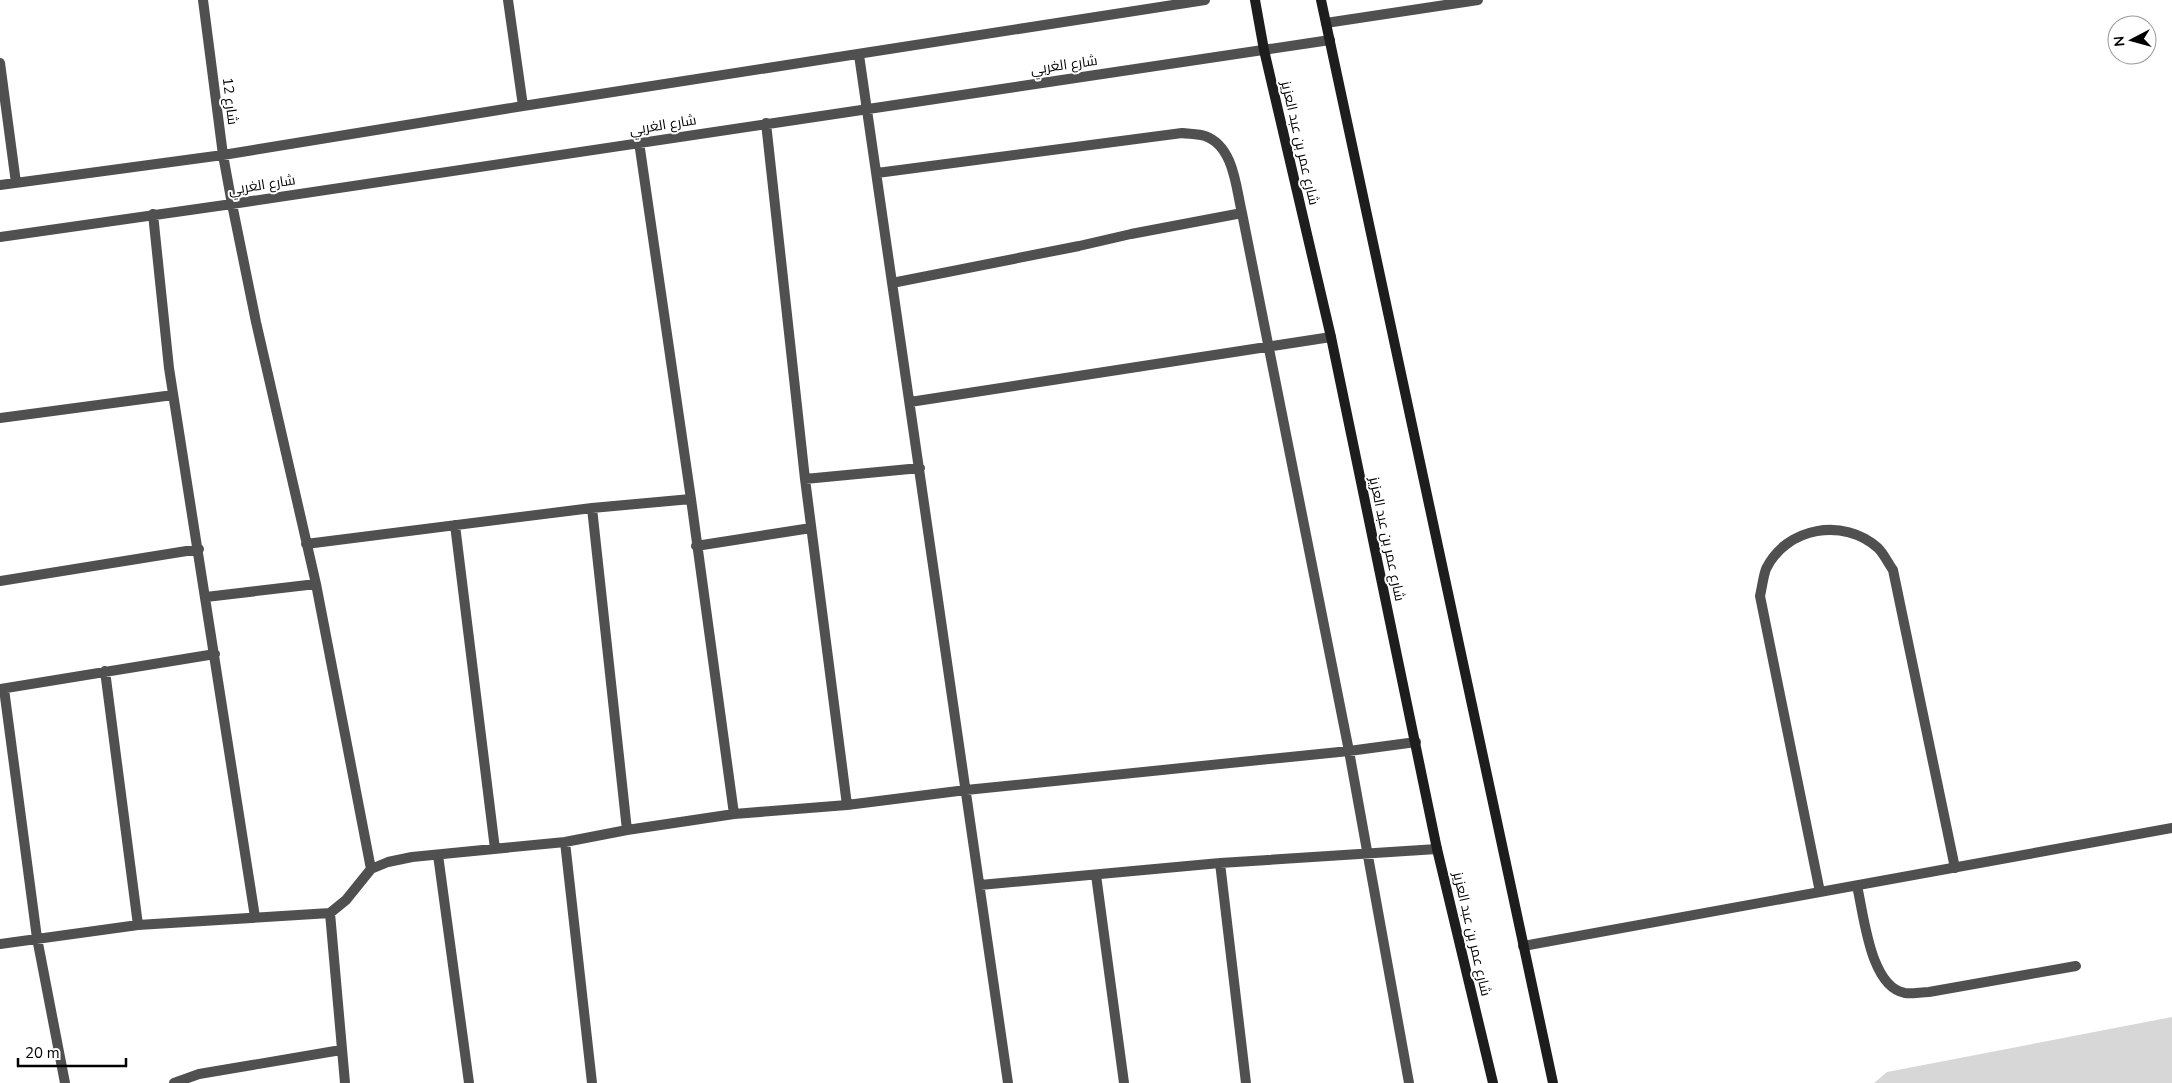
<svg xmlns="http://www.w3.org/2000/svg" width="2172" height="1083" viewBox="0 0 2172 1083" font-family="'Nunito Sans',Cairo,sans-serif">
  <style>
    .garden { fill: #d7d7d7 }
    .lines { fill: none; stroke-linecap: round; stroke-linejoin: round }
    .service { stroke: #505050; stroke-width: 10 }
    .minor { stroke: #505050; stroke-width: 10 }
    .secondary { stroke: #1d1d1d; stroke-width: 10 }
    .labels { text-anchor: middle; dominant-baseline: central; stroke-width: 4; stroke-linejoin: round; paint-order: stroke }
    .street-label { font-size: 14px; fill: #000; stroke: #fff }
  </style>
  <rect width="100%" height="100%" fill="#fff"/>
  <path class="garden" d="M2172 1017V1083H1874L1887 1072Z"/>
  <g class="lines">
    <path class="service" d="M1326 23 1478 0
      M1857 886C1864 915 1870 987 1905 993 1912 994 1921 992 1929 992L2076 966
      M1820 892 1760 596C1762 588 1763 577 1766 569 1786 527 1844 517 1878 548 1884 554 1888 563 1893 570L1955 868
      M1523 946 2172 828"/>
    <path class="minor" d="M203 0 223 155 232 204 256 322 316 584 371 869
      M508 0 523 106
      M859 55 1008 1083
      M0 63 16 183
      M766 123 805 479 847 805
      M639 142 691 499 734 814
      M877 173 1182 133C1189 134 1199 134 1205 136 1234 146 1236 188 1242 213L1349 751 1409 1083
      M0 185 223 155 523 106 1205 0
      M153 214 169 368 255 917
      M0 237 232 204 1330 40
      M892 283 1079 246 1131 234 1242 213
      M910 402 1331 337
      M0 418 173 395
      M805 479 920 468
      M592 508 627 830
      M455 525 495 849
      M306 544 592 508 691 499
      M696 546 811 528
      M0 581 199 549
      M206 597 316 584
      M105 671 138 925
      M0 689 215 654
      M4 689 37 938 65 1083
      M565 842 592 1083
      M438 855 469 1083
      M1220 863 1246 1083
      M1096 875 1124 1083
      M980 885 1220 863 1437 849
      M330 913 345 1083
      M0 944 138 925 330 913 346 900 371 869 388 862 412 857 565 842 627 830 734 814 847 805 966 790 1349 751 1416 742
      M174 1083 199 1074 341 1050"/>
    <path class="secondary" d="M1255 0 1264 50 1331 337 1437 849 1493 1083
      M1321 0 1553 1083"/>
  </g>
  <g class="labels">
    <g class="street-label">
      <text transform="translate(1064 65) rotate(-8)">شارع الغربي</text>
      <text transform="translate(230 101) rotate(83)">شارع 12</text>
      <text transform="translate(663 125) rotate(-9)">شارع الغربي</text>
      <text transform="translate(1300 143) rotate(77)">شارع عمر بن عبد العزيز</text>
      <text transform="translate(262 185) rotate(-9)">شارع الغربي</text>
      <text transform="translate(1387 539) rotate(78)">شارع عمر بن عبد العزيز</text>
      <text transform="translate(1472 934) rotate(77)">شارع عمر بن عبد العزيز</text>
    </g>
  </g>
  <g transform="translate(2132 40) rotate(264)"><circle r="24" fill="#ffffff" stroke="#999999"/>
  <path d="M0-4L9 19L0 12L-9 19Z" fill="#000000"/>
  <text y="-8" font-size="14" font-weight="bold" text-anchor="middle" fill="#000000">N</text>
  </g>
  <path d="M18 1058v8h108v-8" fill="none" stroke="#000000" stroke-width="2.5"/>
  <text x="25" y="1058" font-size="15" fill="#000000" stroke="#ffffff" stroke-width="4" paint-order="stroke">20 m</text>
</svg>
